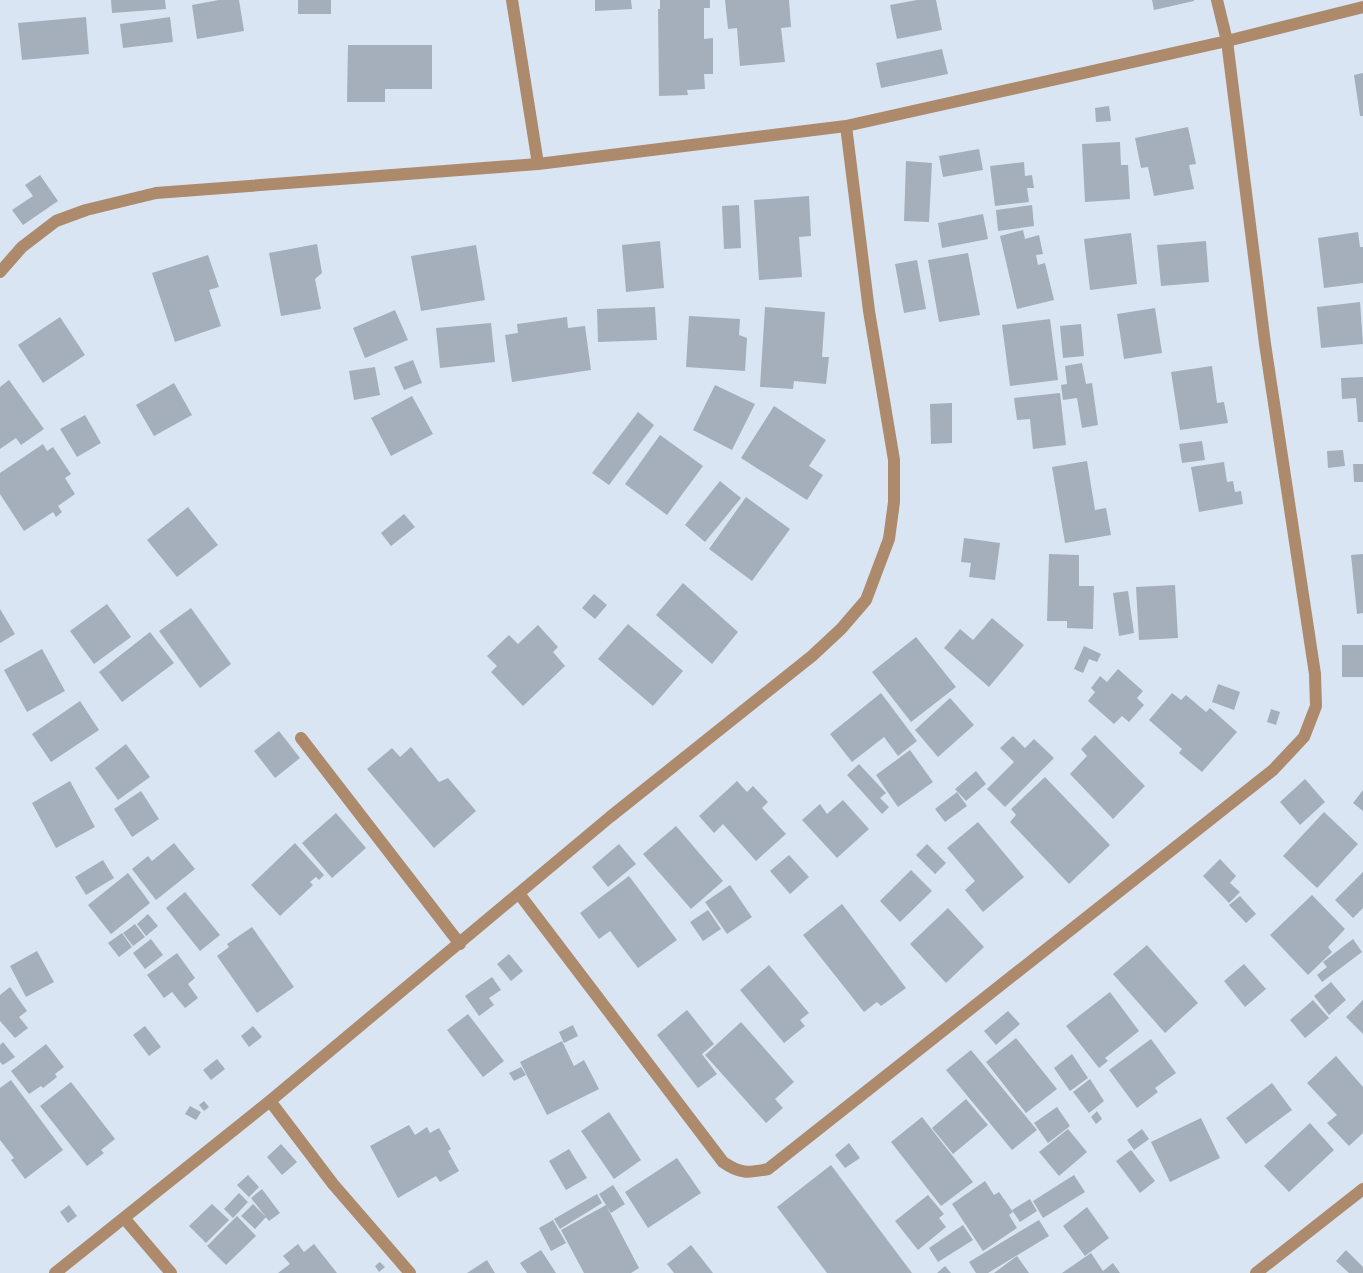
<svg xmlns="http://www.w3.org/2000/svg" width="1363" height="1273" viewBox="0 0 1363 1273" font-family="Commissioner,sans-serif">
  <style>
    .building { fill: #a4afbb }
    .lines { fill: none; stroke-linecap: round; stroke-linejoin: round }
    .minor { stroke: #ac8a6b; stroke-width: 12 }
  </style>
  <rect width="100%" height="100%" fill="#d9e5f2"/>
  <path class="building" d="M111 0H165L166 9 112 13Z
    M219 0H239L244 31 197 39 192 5Z
    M298 0H331V14H298Z
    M595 0H631L632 9 595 11Z
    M660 0H710V8H704V39L713 38V74H704L705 89 687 90 688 95 659 96 658 9H660Z
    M725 0H789L791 27 781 28 785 62 740 66 737 28 728 29Z
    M917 0H936L942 30 897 39 890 5Z
    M1152 0H1194V1L1154 10Z
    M86 17 89 54 22 60 18 23Z
    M170 17 173 42 123 48 120 24Z
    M348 45H432V89H385V102H347Z
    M942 49 948 74 881 88 876 63Z
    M1363 73V116H1360L1354 75Z
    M1109 106 1111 121 1096 122 1095 108Z
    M1188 127 1196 164 1189 165 1194 189 1154 196 1148 167 1141 168 1135 138Z
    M1120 142 1121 165H1128L1130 199 1085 202 1082 144Z
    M979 149 983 170 943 177 939 156Z
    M906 161 932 163 929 222 904 221Z
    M1024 162 1025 176 1032 175 1034 188H1027L1029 202 995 206 990 166Z
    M40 175 58 201 23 225 12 210 33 196 25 185Z
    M809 196 811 236 799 237 802 277 759 280 754 200Z
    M739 205 741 248 724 249 722 206Z
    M1032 205 1034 226 998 231 996 210Z
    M983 214 988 239 942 248 938 223Z
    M1023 230 1025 239 1039 235 1043 254 1036 255 1038 265 1045 263 1054 300 1017 309 1000 236Z
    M1358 232 1360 247H1363V283L1324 288 1318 238Z
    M1131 233 1137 284 1090 290 1084 239Z
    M660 241 664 288 626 292 622 245Z
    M1206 241 1209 282 1161 286 1157 245Z
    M317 244 322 273 315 279 321 309 281 316 269 253Z
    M476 245 485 300 421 311 411 256Z
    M968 253 980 315 939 322 928 260Z
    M208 255 219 287 209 290 221 326 175 342 152 273Z
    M917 260 926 309 904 313 895 264Z
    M1360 302 1363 344 1321 348 1317 307Z
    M655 307 657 340 598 342 597 309Z
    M765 307 825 312 822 357H829L826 384 794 381 793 389 760 387Z
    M1155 308 1162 353 1124 359 1117 314Z
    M395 310 408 340 365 358 353 328Z
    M689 316 740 319 739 335 747 338 745 371 686 367Z
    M60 317 85 355 43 383 18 345Z
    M567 317 568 328 585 326 591 370 512 382 505 335 518 333 517 324Z
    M1050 319 1058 380 1010 386 1002 325Z
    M491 323 495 362 440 368 436 328Z
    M1081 324 1084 356 1063 358 1060 326Z
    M413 360 422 383 404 390 394 367Z
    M1082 363 1086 384 1092 383 1098 425 1082 428 1077 398 1063 400 1061 385 1067 384 1065 366Z
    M1212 366 1217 403 1224 402 1228 423 1180 430 1171 372Z
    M375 367 380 395 354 400 349 371Z
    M1363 377V422H1358L1356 398 1342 399 1341 378Z
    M9 380 44 429 21 445 16 438 0 449V387Z
    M174 383 192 415 154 436 136 405Z
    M715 385 755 404 732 450 693 430Z
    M1060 393 1066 445 1033 449 1030 419 1017 420 1014 398Z
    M412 396 433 434 391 456 371 418Z
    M952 403V443L931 444 930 404Z
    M774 406 826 440 809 466 823 475 807 500 741 458Z
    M638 412 654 425 609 485 592 473Z
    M85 415 101 443 77 457 60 429Z
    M660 435 703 466 667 515 625 484Z
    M1202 441 1205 460 1182 463 1179 444Z
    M43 444 47 451 53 447 71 474 65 478 75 494 58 506 62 512 56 517 53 512 24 531 0 494V473Z
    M1343 450 1345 466 1328 468 1327 451Z
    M1087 461 1095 510 1106 508 1111 535 1065 543 1052 467Z
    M1224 462 1227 482 1233 481 1235 492 1241 491 1243 504 1199 512 1191 467Z
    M1353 464H1363V482H1354Z
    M720 481 741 498 705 542 685 525Z
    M746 497 790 529 752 581 709 549Z
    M188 507 218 545 177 577 147 540Z
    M404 514 415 527 391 546 381 533Z
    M964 538 1000 543 995 580 969 577 971 563 961 562Z
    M1049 554 1079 555V586H1094L1093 629 1067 628V621H1047Z
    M1363 554V613L1357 614 1351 555Z
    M683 583 738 632 712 664 656 615Z
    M1175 585 1178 638 1139 640 1136 587Z
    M1128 591 1134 633 1119 636 1113 593Z
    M594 594 607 605 595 619 582 608Z
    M107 604 131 637 94 664 70 631Z
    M191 608 231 664 200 688 159 631Z
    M0 609 15 634 0 643Z
    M992 618 1024 645 989 687 944 648 960 629 973 640Z
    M628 624 683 671 653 706 598 659Z
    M538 625 558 647 553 652 565 666 523 706 491 672 497 666 487 656 509 635 518 644Z
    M150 632 174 663 122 702 99 672Z
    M916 637 956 687 911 722 872 672Z
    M1342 645H1363V677H1342Z
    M1084 646 1101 654 1097 662 1089 659 1083 673 1074 669Z
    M42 649 65 691 27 712 4 670Z
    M1118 669 1143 691 1137 698 1144 705 1129 722 1122 716 1114 724 1088 701 1095 692 1091 688 1100 676 1107 682Z
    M1218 684 1240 692 1234 710 1212 702Z
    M881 693 917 741 898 756 884 737 852 762 830 734Z
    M1172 693 1181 700 1186 695 1206 712 1210 708 1237 732 1202 772 1179 753 1182 749 1149 720Z
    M950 698 974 725 938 757 915 730Z
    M80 701 99 730 51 762 32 734Z
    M1271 709 1280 712 1276 725 1267 722Z
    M279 731 300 758 275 778 254 751Z
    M1095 735 1145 786 1113 819 1070 774 1087 756 1081 749Z
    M1013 736 1025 748 1034 739 1054 758 1005 807 987 789 1014 762 1000 748Z
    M126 744 150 777 118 800 95 768Z
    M411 747 439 782 448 778 476 811 434 848 367 769 392 748 400 757Z
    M910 750 933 782 898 807 876 775Z
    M859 764 886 793 880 798 889 807 882 814 847 775Z
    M976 771 986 784 966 801 955 789Z
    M1045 777 1110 845 1069 884 1010 822 1016 815 1011 809Z
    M1305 779 1325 802 1300 825 1280 802Z
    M70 781 95 827 56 848 32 803Z
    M737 781 747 792 753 786 768 802 762 808 786 834 756 861 723 824 714 833 699 816Z
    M1363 790V811L1353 803Z
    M141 791 159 819 132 837 114 809Z
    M957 792 967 806 945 822 935 809Z
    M843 800 869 829 837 858 802 820 820 804 827 814Z
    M1324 812 1358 844 1317 888 1283 856Z
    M336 813 366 848 332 878 302 843Z
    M978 822 1024 877 983 912 965 890 975 881 947 848Z
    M676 826 723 881 691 909 643 854Z
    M174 843 195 869 156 900 132 869 148 856 152 861Z
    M295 843 324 875 319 880 316 877 310 882 313 885 280 916 251 885Z
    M619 844 636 864 608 887 592 867Z
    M927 844 946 863 935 874 916 855Z
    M789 855 809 877 790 894 770 871Z
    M1220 859 1236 876 1230 883 1240 892 1229 903 1203 876Z
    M103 860 114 878 86 895 75 877Z
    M911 870 932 891 900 922 880 901Z
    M1363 872V908L1353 918 1335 900Z
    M128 873 150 903 111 934 88 905Z
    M629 876 677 940 638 968 610 931 599 939 580 913Z
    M730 885 752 917 727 934 705 902Z
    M185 892 220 935 200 951 166 908Z
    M1312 895 1345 929 1328 947 1332 952 1308 975 1270 935Z
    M1240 896 1256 914 1246 923 1229 905Z
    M842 904 906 988 881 1006 877 1002 864 1012 803 935Z
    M948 908 984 947 946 983 910 944Z
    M708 910 721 929 703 941 690 922Z
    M148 914 158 926 146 936 137 924Z
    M135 924 145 937 133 946 123 933Z
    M252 927 294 987 257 1013 217 956 229 947 227 944Z
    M122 933 132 947 119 957 108 943Z
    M151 939 163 955 145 969 133 953Z
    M1353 939 1362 952 1322 982 1317 975 1327 967 1323 962Z
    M1147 945 1198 1003 1165 1033 1113 974Z
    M37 951 54 982 26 997 10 966Z
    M177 953 195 978 188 984 198 998 185 1008 172 992 164 998 147 975Z
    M509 954 523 971 511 981 497 964Z
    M1244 964 1266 989 1245 1007 1224 981Z
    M769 965 809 1013 800 1020 805 1026 784 1043 740 990Z
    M492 977 501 990 489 998 494 1005 479 1016 465 996Z
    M1331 982 1346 1000 1329 1015 1314 996Z
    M10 987 27 1011 19 1017 28 1028 15 1038 0 1021V995Z
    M1110 992 1139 1031 1105 1058 1108 1061 1099 1068 1066 1026Z
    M1313 1000 1329 1018 1305 1038 1290 1020Z
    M1363 1000V1034L1346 1017Z
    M687 1010 714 1044 702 1054 717 1074 698 1088 657 1035Z
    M1008 1011 1020 1024 996 1045 984 1031Z
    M468 1014 504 1061 483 1077 447 1030Z
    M741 1022 794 1082 775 1099 783 1108 766 1123 705 1055Z
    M573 1025 578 1036 564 1043 559 1032Z
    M145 1026 161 1047 149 1056 133 1035Z
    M253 1026 262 1037 249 1047 241 1036Z
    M1016 1038 1057 1089 1026 1113 986 1062Z
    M1151 1039 1176 1073 1155 1088 1158 1092 1137 1108 1109 1070Z
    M562 1041 574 1066 584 1060 599 1089 547 1115 520 1062Z
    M3 1042 15 1057 3 1065 0 1062V1045Z
    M46 1044 64 1067 55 1074 57 1077 43 1088 41 1086 29 1094 11 1071Z
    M971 1050 1037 1130 1012 1150 946 1070Z
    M1072 1054 1088 1078 1070 1091 1054 1068Z
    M1336 1056 1363 1087V1133L1349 1146 1327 1123 1337 1115 1307 1083Z
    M217 1059 225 1069 211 1080 203 1070Z
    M521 1067 526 1075 514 1081 509 1073Z
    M1090 1079 1104 1101 1089 1113 1073 1092Z
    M11 1080 63 1150 25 1179 11 1160 14 1158 0 1140V1088Z
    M71 1082 115 1139 101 1150 104 1153 87 1166 40 1106Z
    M1272 1083 1292 1110 1246 1144 1226 1118Z
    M966 1099 988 1125 953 1154 932 1128Z
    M204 1101 209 1107 204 1111 199 1105Z
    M190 1106 201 1112 196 1120 185 1114Z
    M1057 1107 1070 1126 1048 1143 1034 1123Z
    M1097 1111 1102 1119 1096 1124 1091 1117Z
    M609 1112 641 1160 614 1179 581 1131Z
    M922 1117 973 1182 941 1206 891 1142Z
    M1201 1118 1220 1158 1170 1182 1151 1142Z
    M1310 1123 1334 1150 1289 1192 1264 1166Z
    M409 1125 415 1135 427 1127 430 1133 439 1128 451 1149 448 1151 459 1171 440 1182 436 1176 398 1198 370 1146Z
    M1068 1129 1087 1152 1059 1176 1039 1152Z
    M1142 1129 1149 1139 1134 1150 1127 1140Z
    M849 1143 860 1158 845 1168 835 1155Z
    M281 1144 297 1162 282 1175 267 1157Z
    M569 1149 587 1178 566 1190 549 1161Z
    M1131 1150 1155 1181 1140 1193 1116 1161Z
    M677 1158 701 1193 648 1228 625 1192Z
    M831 1165 912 1273H827L777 1207Z
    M248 1175 259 1187 249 1197 237 1185Z
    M1074 1175 1085 1192 1043 1218 1033 1201Z
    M985 1181 994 1195 999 1192 1013 1212 1009 1215 1017 1228 983 1251 952 1204Z
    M613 1185 625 1204 611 1213 599 1194Z
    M262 1189 280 1213 269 1221 251 1198Z
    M239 1193 248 1202 233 1218 224 1209Z
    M597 1194 602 1203 560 1229 554 1219Z
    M928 1195 944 1214 939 1218 946 1227 918 1250 895 1221Z
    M1030 1199 1037 1211 1020 1222 1012 1210Z
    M212 1204 229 1220 206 1243 189 1226Z
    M253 1204 266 1217 255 1229 241 1216Z
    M69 1205 77 1216 68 1223 60 1212Z
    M606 1205 639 1268 631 1273H584L561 1230Z
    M1087 1207 1109 1238 1085 1256 1063 1226Z
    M237 1216 256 1236 226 1265 207 1246Z
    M553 1220 566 1243 551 1251 539 1228Z
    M1039 1220 1049 1236 988 1273H976L969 1262Z
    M963 1225 973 1240 938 1262 929 1248Z
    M298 1244 304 1252 314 1244 337 1273H278L290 1264 283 1256Z
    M691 1245 713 1273H674L667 1264Z
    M541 1250 556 1273H527L520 1263Z
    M1346 1250 1363 1267V1273H1349L1336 1261Z
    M1091 1253 1103 1271 1113 1263 1120 1273H1062Z
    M1017 1256 1029 1273H994Z
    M487 1260 495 1273H467Z
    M380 1262 385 1267 379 1272 375 1266Z
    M945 1266 951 1273H937Z"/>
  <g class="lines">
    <path class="minor" d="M512 0 538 164
      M0 272 22 247 56 221 86 210 156 193 538 164 846 126 1227 41 1363 7
      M301 738 460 944
      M520 895 723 1162C740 1174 748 1173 768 1169L1273 770 1304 737 1316 706 1315 674 1265 344 1227 41 1217 0
      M270 1101 333 1184 410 1273
      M124 1218 171 1273
      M55 1273 270 1101 610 817 812 656 841 629 866 600 889 539 894 502V460L869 311 846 126
      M1256 1273 1363 1189"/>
  </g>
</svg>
